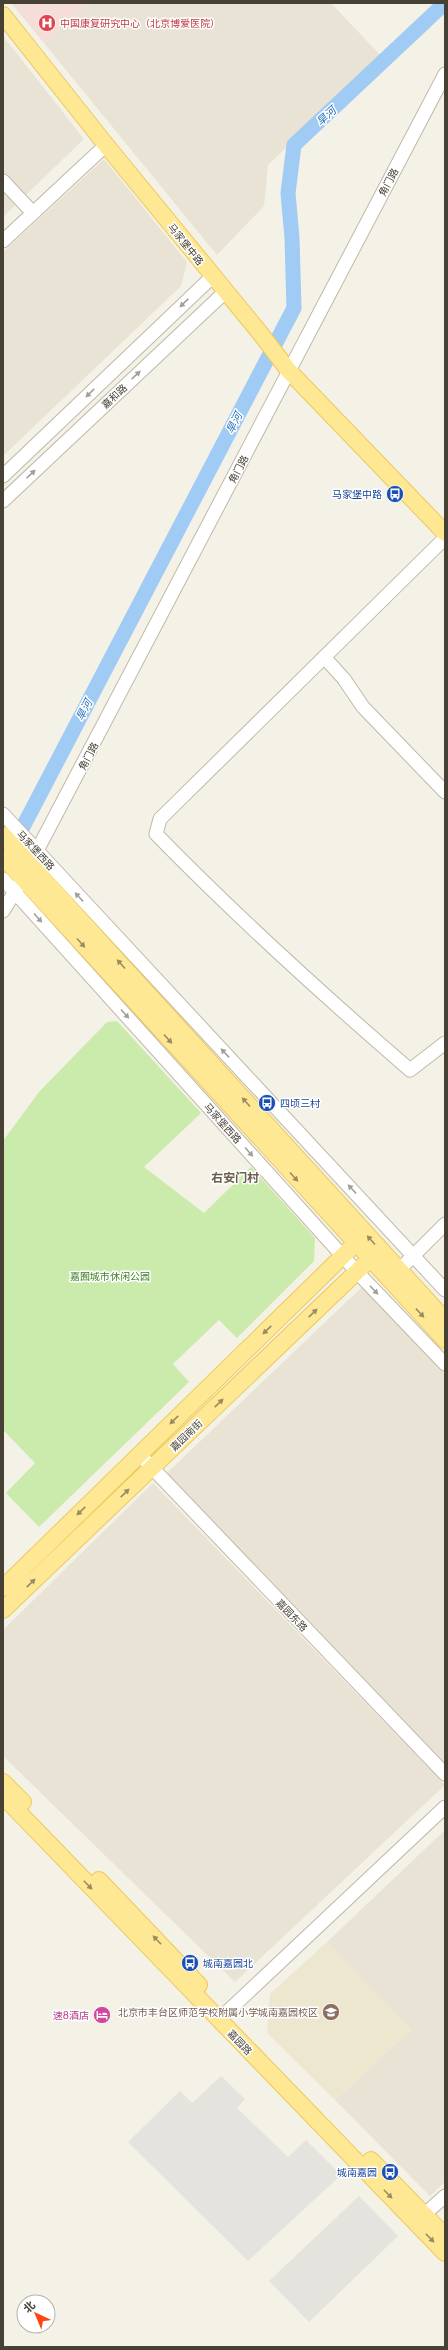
<svg xmlns="http://www.w3.org/2000/svg" width="448" height="2350" viewBox="0 0 448 2350" font-family="Inter,'Noto Sans SC',sans-serif">
  <style>
    .residential { fill: #e8e3d4 }
    .education { fill: #eee7cf }
    .medical { fill: #f5ded9 }
    .green { fill: #caebac }
    .parking { fill: #e5e3de }
    .lines { fill: none; stroke-linecap: round; stroke-linejoin: round }
    .river { stroke: #9fcbf4; stroke-width: 15 }
    .minor-casing { stroke: #c0b9a8; stroke-width: 15 }
    .major-casing { stroke: #ebca5d; stroke-width: 18 }
    .minor { stroke: #fff; stroke-width: 13 }
    .major { stroke: #ffe894; stroke-width: 16 }
    .oneway { fill: #a3a09a }
    .oneway2 { fill: #9a8c60 }
    .labels { text-anchor: middle; dominant-baseline: central; stroke-width: 3; stroke-linejoin: round; paint-order: stroke }
    .health-label { font-size: 10px; fill: #be3a42; stroke: #fff; text-anchor: start }
    .street-label { font-size: 10px; fill: #474135; stroke: #fff }
    .transit-label { font-size: 10px; fill: #164399; stroke: #fff; text-anchor: end }
    .park-label { font-size: 10px; fill: #407d24; stroke: #fff }
    .education-label { font-size: 10px; fill: #785e54; stroke: #fff; text-anchor: end }
    .hotel-label { font-size: 10px; fill: #b23c85; stroke: #fff; text-anchor: end }
    .water-label { font-size: 11px; font-style: italic; fill: #2772ba; stroke: #fff }
    .quarter-label { font-size: 12px; font-weight: bold; fill: #6b604b; stroke: #fff }
  </style>
  <rect width="100%" height="100%" fill="#f4f1e6"/>
  <path class="residential" d="M88 3H331L381 56 268 165 264 206 217 255 44 43Z
    M3 36 84 139 3 217Z
    M104 159 187 262 181 286 3 456V252Z
    M363 1286 445 1374V1763L166 1474Z
    M153 1483 445 1785 235 1982 3 1756V1630Z
    M445 1830V2182L430 2196 335 2100 411 2030 327 1942Z"/>
  <path class="education" d="M327 1942 411 2030 335 2100 267 2033 270 1994Z"/>
  <path class="medical" d="M11 3H88L44 43Z"/>
  <path class="green" d="M117 1021 201 1113 144 1167 204 1213 251 1167 315 1238 314 1261 237 1338 219 1320 173 1364 189 1382 39 1527 6 1493 35 1463 3 1430V1141L39 1092 107 1022Z"/>
  <path class="parking" d="M221 2076 245 2099 237 2108 288 2157 306 2140 341 2175 248 2261 128 2142 180 2091 192 2103Z
    M359 2196 398 2236 309 2322 269 2281Z"/>
  <g class="lines">
    <path class="river" d="M14 844 294 308 292 238 288 193 294 145 445 3"/>
    <defs>
      <path id="minor" d="M3 181 33 213
        M3 241 106 145
        M3 476 212 277
        M3 501 225 292
        M445 538 160 819 156 834C237 917 322 994 410 1070L445 1043
        M324 657 344 679 363 707 445 792
        M3 814 445 1290
        M30 864 445 74
        M3 879 357 1272 445 1364
        M3 911 19 885
        M399 1270 445 1224
        M139 1454 445 1774
        M226 2013 445 1807
        M417 2221 445 2196"/>
      <path id="major" d="M3 15 106 145 260 333 289 371 445 533
        M3 835 445 1320
        M3 857 445 1340
        M3 1588 355 1244
        M3 1610 369 1260
        M3 1782 23 1802
        M3 1796 445 2253
        M99 1880 199 1985
        M371 2160 445 2236"/>
    </defs>
    <use href="#minor" class="minor-casing"/>
    <use href="#major" class="major-casing"/>
    <use href="#minor" class="minor"/>
    <use href="#major" class="major"/>
  </g>
  <defs><path id="oneway-solid" d="M-6-.8H1V-3.2L6.5 0L1 3.2V.8H-6Z"/></defs>
  <g class="oneway">
    <use href="#oneway-solid" transform="translate(184 303) rotate(136)"/>
    <use href="#oneway-solid" transform="translate(136 375) rotate(-43)"/>
    <use href="#oneway-solid" transform="translate(90 393) rotate(136)"/>
    <use href="#oneway-solid" transform="translate(31 474) rotate(-43)"/>
    <use href="#oneway-solid" transform="translate(79 897) rotate(-133)"/>
    <use href="#oneway-solid" transform="translate(38 918) rotate(48)"/>
    <use href="#oneway-solid" transform="translate(125 1014) rotate(48)"/>
    <use href="#oneway-solid" transform="translate(225 1053) rotate(-133)"/>
    <use href="#oneway-solid" transform="translate(249 1152) rotate(48)"/>
    <use href="#oneway-solid" transform="translate(352 1189) rotate(-133)"/>
    <use href="#oneway-solid" transform="translate(374 1290) rotate(46)"/>
  </g>
  <g class="oneway2">
    <use href="#oneway-solid" transform="translate(81 943) rotate(48)"/>
    <use href="#oneway-solid" transform="translate(121 964) rotate(-132)"/>
    <use href="#oneway-solid" transform="translate(168 1039) rotate(48)"/>
    <use href="#oneway-solid" transform="translate(246 1102) rotate(-132)"/>
    <use href="#oneway-solid" transform="translate(294 1177) rotate(48)"/>
    <use href="#oneway-solid" transform="translate(371 1240) rotate(-132)"/>
    <use href="#oneway-solid" transform="translate(313 1313) rotate(-44)"/>
    <use href="#oneway-solid" transform="translate(420 1313) rotate(47)"/>
    <use href="#oneway-solid" transform="translate(267 1330) rotate(136)"/>
    <use href="#oneway-solid" transform="translate(219 1403) rotate(-44)"/>
    <use href="#oneway-solid" transform="translate(174 1420) rotate(136)"/>
    <use href="#oneway-solid" transform="translate(125 1493) rotate(-44)"/>
    <use href="#oneway-solid" transform="translate(81 1511) rotate(136)"/>
    <use href="#oneway-solid" transform="translate(31 1583) rotate(-44)"/>
    <use href="#oneway-solid" transform="translate(88 1885) rotate(46)"/>
    <use href="#oneway-solid" transform="translate(157 1940) rotate(-134)"/>
    <use href="#oneway-solid" transform="translate(388 2194) rotate(46)"/>
    <use href="#oneway-solid" transform="translate(430 2238) rotate(46)"/>
  </g>
  <defs>
    <symbol id="hospital-disc" viewBox="-11 -11 22 22"><circle r="9.5" fill="#e0444e" stroke="#fff"/><path d="M-5-5h3v3.5h4V-5h3V5h-3V1.5h-4V5h-3Z" fill="#fff"/></symbol>
    <symbol id="bus-disc" viewBox="-11 -11 22 22"><circle r="9.5" fill="#1a4fb4" stroke="#fff"/><path d="M-5-6H5V4H4V6H2V4H-2V6H-4V4H-5ZM-3.5-4V0h7V-4ZM-3.5 1.2v1.5H-2V1.2ZM2 1.2v1.5H3.5V1.2Z" fill="#fff"/></symbol>
    <symbol id="school-disc" viewBox="-11 -11 22 22"><circle r="9.5" fill="#8d6e63" stroke="#fff"/><path d="M0-5L7-2L0 1L-7-2ZM-4 1L0 2.5L4 1V4Q0 6-4 4Z" fill="#fff"/></symbol>
    <symbol id="hotel-disc" viewBox="-11 -11 22 22"><circle r="9.5" fill="#d1479c" stroke="#fff"/><path d="M-6-4.5h1.5V1H6V5H4.5V3h-9V5H-6ZM-4 0a1.8 1.8 0 1 1 3.6 0ZM.5 0V-2.5h3Q6-2.5 6 0Z" fill="#fff"/></symbol>
  </defs>
  <g fill-rule="evenodd">
    <use href="#hospital-disc" x="37" y="13" width="20" height="20"/>
    <use href="#bus-disc" x="385" y="484" width="20" height="20"/>
    <use href="#bus-disc" x="257" y="1093" width="20" height="20"/>
    <use href="#bus-disc" x="180" y="1953" width="20" height="20"/>
    <use href="#school-disc" x="321" y="2002" width="20" height="20"/>
    <use href="#hotel-disc" x="92" y="2005" width="20" height="20"/>
    <use href="#bus-disc" x="380" y="2162" width="20" height="20"/>
  </g>
  <g class="labels">
    <g class="health-label">
      <text x="60" y="23">中国康复研究中心（北京博爱医院）</text>
    </g>
    <g class="street-label">
      <text transform="translate(388 182) rotate(-62)">角门路</text>
      <text transform="translate(186 244) rotate(51)">马家堡中路</text>
      <text transform="translate(114 396) rotate(-43)">嘉和路</text>
      <text transform="translate(238 469) rotate(-62)">角门路</text>
      <text transform="translate(88 756) rotate(-62)">角门路</text>
      <text transform="translate(36 850) rotate(47)">马家堡西路</text>
      <text transform="translate(223 1123) rotate(48)">马家堡西路</text>
      <text transform="translate(186 1435) rotate(-44)">嘉园南街</text>
      <text transform="translate(292 1615) rotate(46)">嘉园东路</text>
      <text transform="translate(240 2042) rotate(46)">嘉园路</text>
    </g>
    <g class="transit-label">
      <text x="382" y="494">马家堡中路</text>
      <text x="280" y="1103" text-anchor="start">四顷三村</text>
      <text x="203" y="1963" text-anchor="start">城南嘉园北</text>
      <text x="377" y="2172">城南嘉园</text>
    </g>
    <g class="park-label">
      <text x="110" y="1276">嘉囿城市休闲公园</text>
    </g>
    <g class="education-label">
      <text x="318" y="2012">北京市丰台区师范学校附属小学城南嘉园校区</text>
    </g>
    <g class="hotel-label">
      <text x="89" y="2015">速8酒店</text>
    </g>
    <g class="water-label">
      <text transform="translate(326 116) rotate(-43)">旱河</text>
      <text transform="translate(234 423) rotate(-63)">旱河</text>
      <text transform="translate(84 710) rotate(-63)">旱河</text>
    </g>
    <g class="quarter-label">
      <text x="235" y="1177">右安门村</text>
    </g>
  </g>
  <rect width="448" height="2350" fill="none" stroke="#474135" stroke-width="8"/>
  <g transform="translate(36 2314) rotate(316)"><circle r="19" fill="#ffffff" stroke="#b5b3ae"/>
  <path d="M0-3L7 15L0 10L-7 15Z" fill="#ff4612"/>
  <text y="-6" font-size="11" font-weight="bold" text-anchor="middle" fill="#474135">北</text>
  </g>
</svg>
